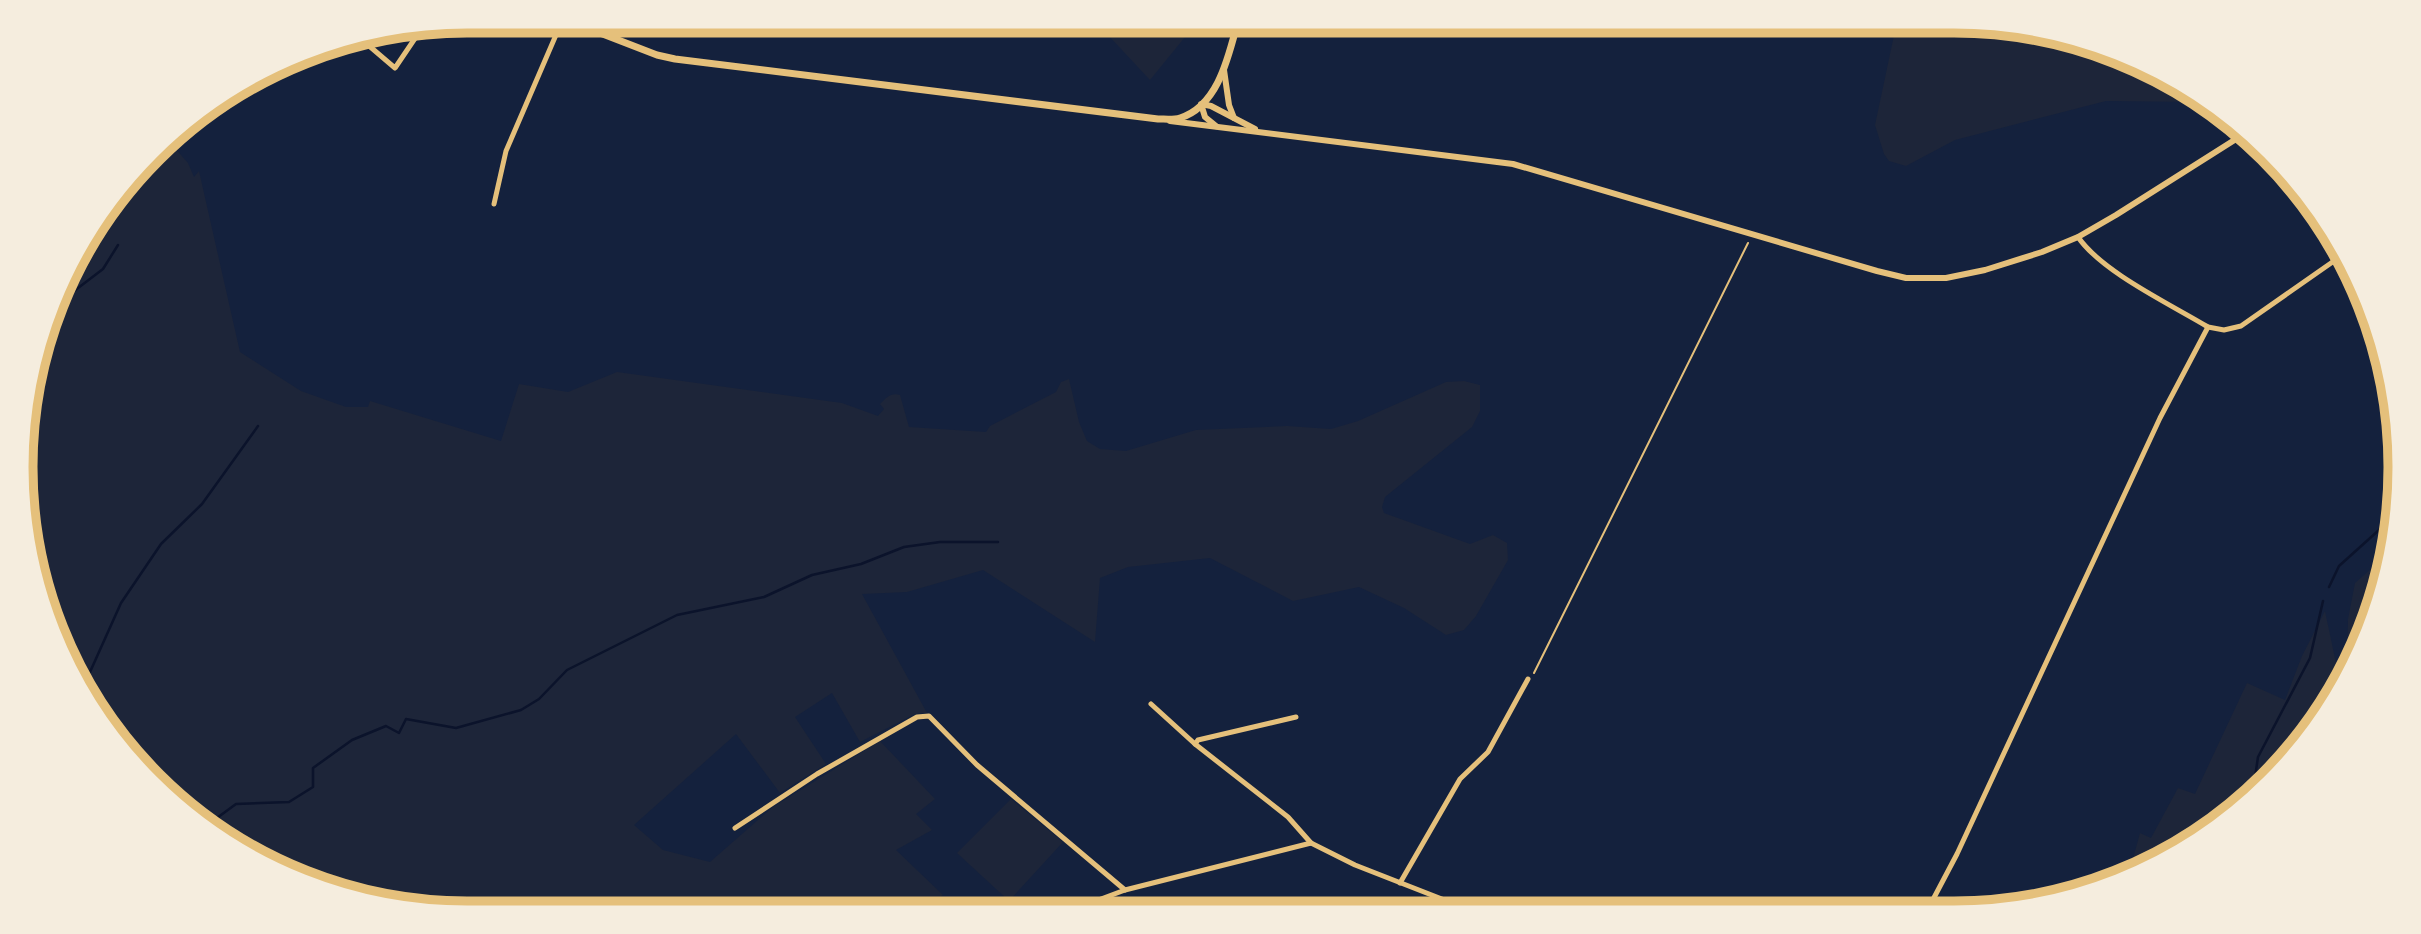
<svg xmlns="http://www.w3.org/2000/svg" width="2421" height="934" font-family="Manrope,sans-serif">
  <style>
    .green { fill: #1d2539 }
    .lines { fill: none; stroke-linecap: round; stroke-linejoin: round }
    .stream { stroke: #0b132b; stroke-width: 2.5 }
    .path { stroke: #e5c07b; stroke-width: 2 }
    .minor { stroke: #e5c07b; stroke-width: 5 }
    .tertiary { stroke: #e5c07b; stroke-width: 6 }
    .secondary { stroke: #e5c07b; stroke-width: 7 }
    .rim { fill: none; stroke: #e5c07b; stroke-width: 9 }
  </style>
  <rect width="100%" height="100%" fill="#14213d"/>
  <!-- green -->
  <g class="green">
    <path d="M 1095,21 L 1198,21 L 1150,80 Z"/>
    <path d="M 1897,21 L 1954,21 L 2070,36 L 2201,102 L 2106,101 L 1955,140 L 1906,166 L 1889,161 L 1884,154 L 1875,125 Z"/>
    <path d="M 167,139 L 188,163 L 194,177 L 199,171 L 240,352 L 301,391 L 346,407 L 368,407 L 370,401 L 501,441 L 519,384 L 568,392 L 617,372 L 842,403 L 878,416 L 884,409 L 880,404 C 886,398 891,392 900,395 L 909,427 L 986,432 L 990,426 L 1056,392 L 1061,382 L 1069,379 L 1079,422 L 1087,441 L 1100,449 L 1126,451 L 1196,430 L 1287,426 L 1331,429 L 1358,421 L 1446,382 L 1464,381 L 1480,385 L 1480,411 L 1472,427 L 1385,497 L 1382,507 L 1384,513 L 1470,544 L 1493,535 L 1507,543 L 1508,560 L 1476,616 L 1464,630 L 1446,635 L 1404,608 L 1359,587 L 1293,601 L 1210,558 L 1128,567 L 1100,578 L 1095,642 L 983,570 L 907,592 L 862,594 L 927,713 L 915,714 L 860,742 L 832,693 L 795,717 L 826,764 L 780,793 L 736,734 L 634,825 L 663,850 L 710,862 L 773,807 L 880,741 L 935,799 L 916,814 L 932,830 L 896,850 L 943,895 L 934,902 L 942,912 L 467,913 L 351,898 L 196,821 L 96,714 L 30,554 L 25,408 L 81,244 Z"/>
    <path d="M 2387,555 L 2385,583 L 2347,666 L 2348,619 L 2355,583 Z"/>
    <path d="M 2325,611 L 2340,682 L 2325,714 L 2248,802 L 2151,867 L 2129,873 L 2140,833 L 2151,838 L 2178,788 L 2195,794 L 2247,683 L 2285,700 L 2302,656 Z"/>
    <path d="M 1011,799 L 1063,842 L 1009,901 L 957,853 Z"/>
  </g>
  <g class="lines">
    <!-- stream -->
    <g class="stream">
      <path d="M 2004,28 L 2012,33"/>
      <path d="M 61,301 L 103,269 L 118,245"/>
      <path d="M 2329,587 L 2339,566 L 2389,521"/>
      <path d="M 83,682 L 90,672 L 121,603 L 161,544 L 202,504 L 258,426"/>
      <path d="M 2252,798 L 2258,757 L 2310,658 L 2323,601"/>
      <path d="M 206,826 L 236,804 L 289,802 L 313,787 L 313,768 L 352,740 L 386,726 L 399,733 L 406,719 L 456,728 L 521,710 L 539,699 L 567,670 L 677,615 L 764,597 L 812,575 L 861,564 L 904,547 L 940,542 L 998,542"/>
    </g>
    <!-- path -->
    <path class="path" d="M 1534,673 L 1748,243"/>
    <!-- minor -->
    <g class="minor">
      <path d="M 361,39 L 395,68 L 422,28"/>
      <path d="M 494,204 L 506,151 L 562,21"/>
      <path d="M 2078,237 C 2102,272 2170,304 2208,327 L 2224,330 L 2241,326 L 2344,254"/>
      <path d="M 1151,704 L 1195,744 L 1288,817 L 1311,843"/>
      <path d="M 1195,744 L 1198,740 L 1296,717"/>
      <path d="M 735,828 L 817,774 L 917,717 L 929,716 L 977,765 L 1125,890"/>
      <path d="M 1400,883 L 1460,779 L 1488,752 L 1528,679"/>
      <path d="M 1928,909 L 1957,854 L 2160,418 L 2208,327"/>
      <path d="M 1069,911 L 1125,890 L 1311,843 L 1355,865 L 1470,910"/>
    </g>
    <!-- tertiary -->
    <g class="tertiary">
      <path d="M 1224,70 L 1229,105 L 1234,118"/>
      <path d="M 1170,121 L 1513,164 L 1877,271 L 1906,278 L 1946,278 L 1985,270 L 2042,252 L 2078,237 L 2116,215 L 2244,134"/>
      <path d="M 1216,126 L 1205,117 L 1201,104 L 1211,106 L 1255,129"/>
    </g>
    <!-- secondary -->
    <path class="secondary" d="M 569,21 L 657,55 L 675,59 L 1158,119 C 1165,119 1174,120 1180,118 C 1219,106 1229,54 1238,21"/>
  </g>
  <!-- crop -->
  <path d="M0 0H2421V934H0ZM467 33H1954A434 434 0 0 1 2388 467V467A434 434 0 0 1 1954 901H467A434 434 0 0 1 33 467V467A434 434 0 0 1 467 33Z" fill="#f5edde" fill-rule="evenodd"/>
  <path class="rim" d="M467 33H1954A434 434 0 0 1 2388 467V467A434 434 0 0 1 1954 901H467A434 434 0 0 1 33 467V467A434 434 0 0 1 467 33Z"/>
</svg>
